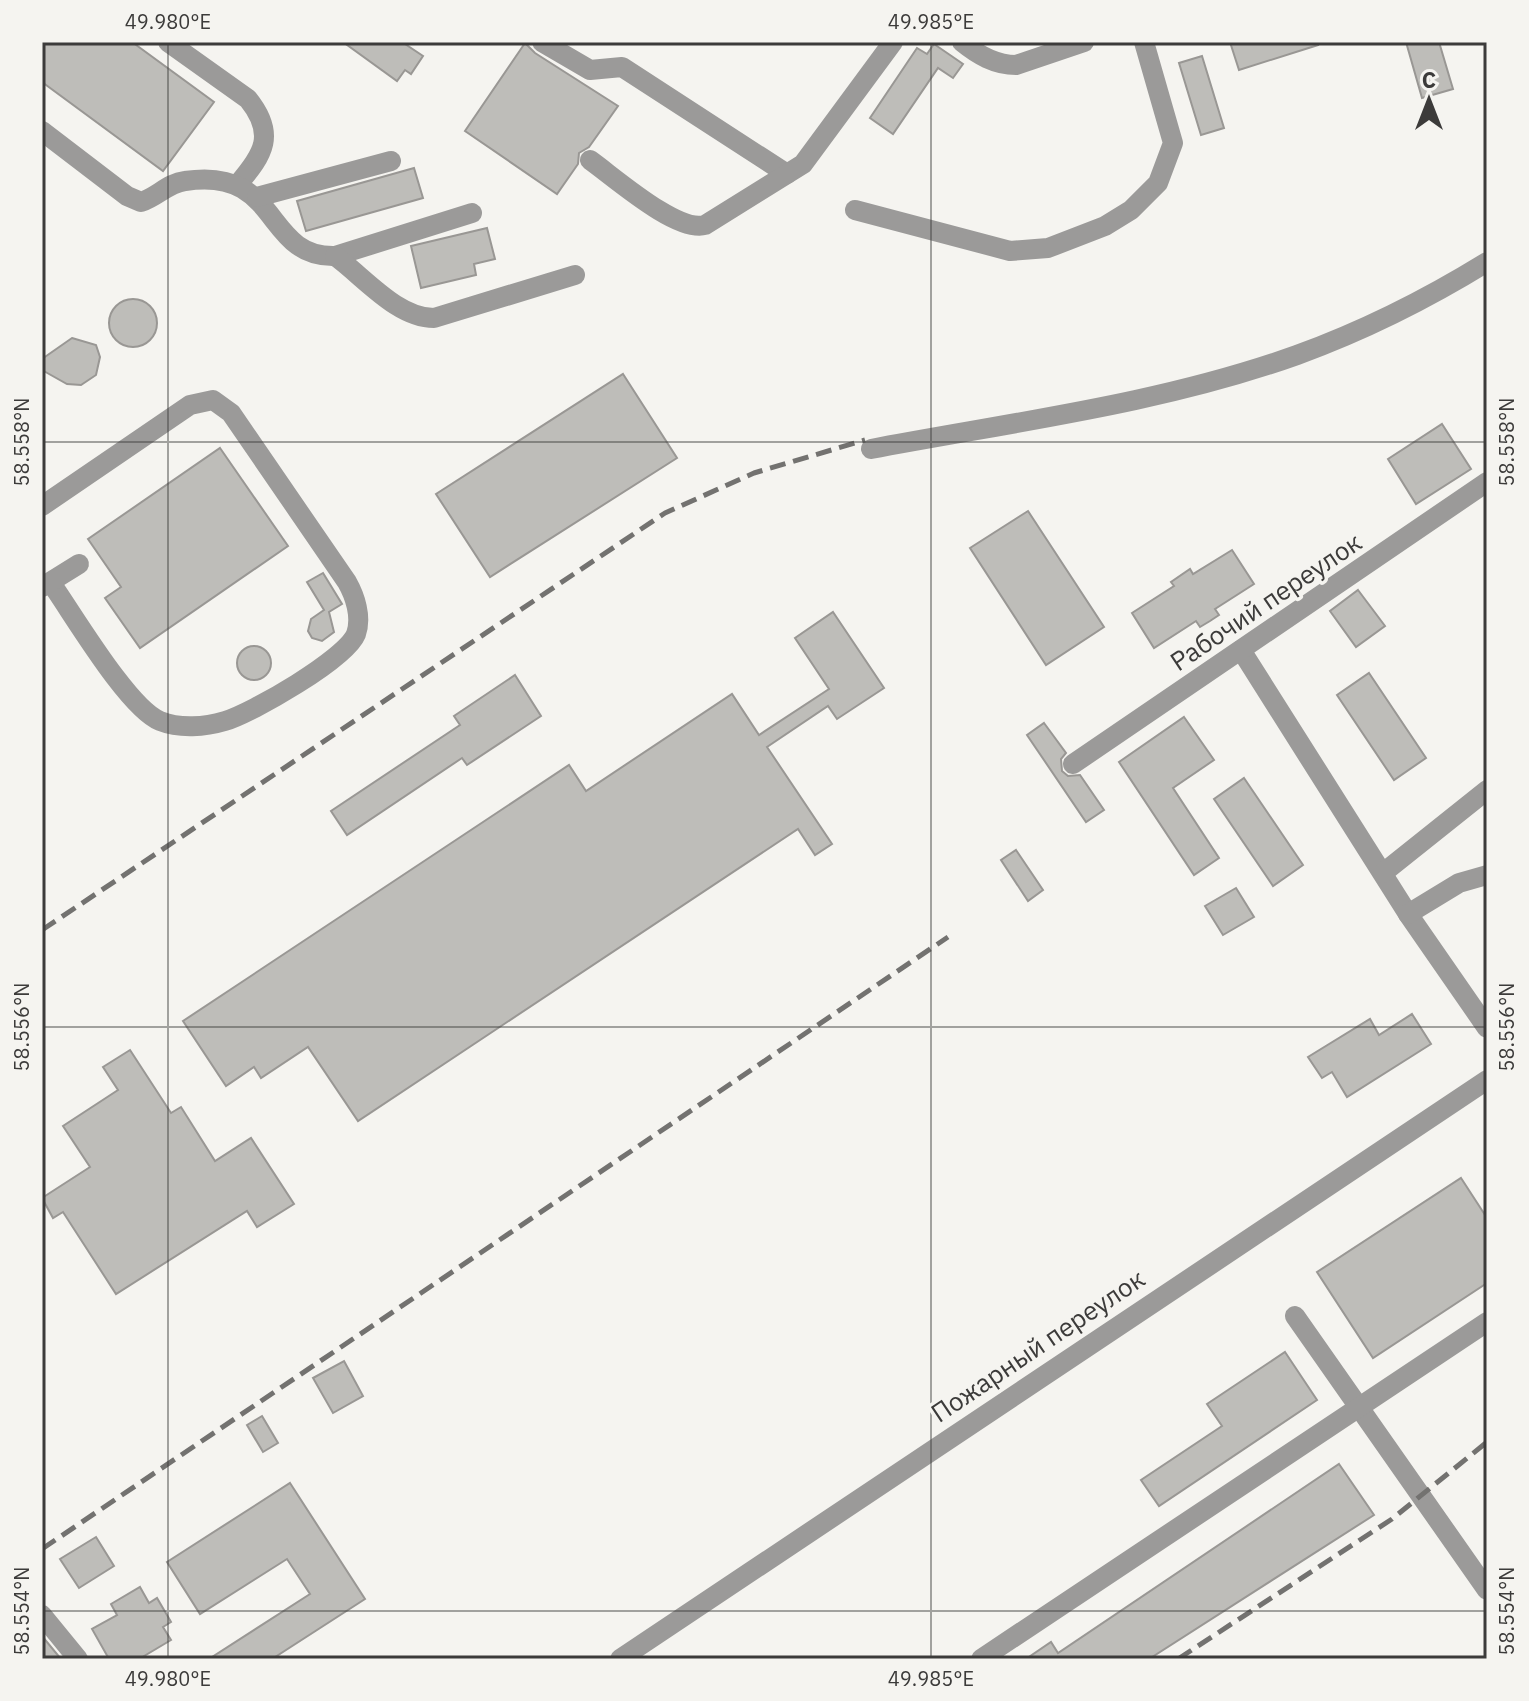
<svg xmlns="http://www.w3.org/2000/svg" width="1529" height="1701" font-family="'IBM Plex Sans',sans-serif">
  <style>
    .building { fill: #bebdb9; stroke: #999794; stroke-width: 2 }
    .lines { fill: none; stroke-linecap: round; stroke-linejoin: round }
    .minor { stroke: #9b9a99; stroke-width: 20 }
    .rail { stroke: #737270; stroke-width: 5; stroke-dasharray: 16 8; stroke-linecap: butt }
    .ticks { fill: none; stroke: #3c3b3a; stroke-width: 2; stroke-opacity: 0.45 }
    .labels { text-anchor: middle; stroke-width: 7; stroke-linejoin: round; paint-order: stroke }
    .street-label { font-size: 26px; fill: #3c3b3a; stroke: #f5f4f0 }
    .neatline { fill: none; stroke: #3c3b3a; stroke-width: 3 }
    .ticks-label { font-size: 20px; text-anchor: middle; fill: #3c3b3a }
  </style>
  <rect width="100%" height="100%" fill="#f5f4f0"/>
  <!-- building -->
  <g class="building">
    <path d="M 42,42 L 132,42 L 214,102 L 163,171 L 42,82 Z"/>
    <path d="M 343,42 L 402,42 L 423,56 L 411,74 L 405,70 L 397,81 Z"/>
    <path d="M 1230,42 L 1317,42 L 1318,45 L 1239,70 Z"/>
    <path d="M 1406,42 L 1439,42 L 1453,89 L 1422,98 Z"/>
    <path d="M 525,43 L 535,53 L 618,106 L 589,147 L 579,153 L 578,164 L 557,194 L 465,131 Z"/>
    <path d="M 934,44 L 963,64 L 953,78 L 938,68 L 893,134 L 870,118 L 917,48 L 927,54 Z"/>
    <path d="M 1202,56 L 1224,128 L 1201,135 L 1179,63 Z"/>
    <path d="M 414,168 L 423,198 L 306,231 L 297,201 Z"/>
    <path d="M 487,228 L 495,259 L 474,264 L 476,275 L 421,288 L 411,246 Z"/>
    <circle cx="133" cy="323" r="24"/>
    <path d="M 72,338 L 96,345 L 100,357 L 96,375 L 81,385 L 67,384 L 42,370 L 42,359 Z"/>
    <path d="M 623,374 L 677,458 L 490,577 L 436,494 Z"/>
    <path d="M 1442,424 L 1471,469 L 1416,504 L 1388,459 Z"/>
    <path d="M 220,448 L 288,546 L 140,648 L 105,598 L 121,587 L 88,539 Z"/>
    <path d="M 1028,511 L 1104,627 L 1046,665 L 970,548 Z"/>
    <path d="M 1232,550 L 1254,584 L 1215,609 L 1219,615 L 1210,621 L 1200,627 L 1196,621 L 1154,648 L 1132,613 L 1174,586 L 1171,582 L 1190,569 L 1193,574 Z"/>
    <path d="M 323,573 L 342,604 L 329,612 L 334,632 L 322,641 L 312,638 L 308,631 L 311,619 L 324,610 L 307,582 Z"/>
    <path d="M 1358,590 L 1385,626 L 1356,647 L 1330,611 Z"/>
    <path d="M 833,612 L 884,688 L 837,719 L 828,706 L 767,747 L 832,844 L 815,855 L 798,829 L 358,1121 L 308,1047 L 261,1078 L 254,1067 L 226,1086 L 183,1021 L 569,765 L 586,791 L 732,694 L 759,735 L 829,689 L 795,638 Z"/>
    <circle cx="254" cy="663" r="17"/>
    <path d="M 1369,673 L 1426,758 L 1394,780 L 1337,695 Z"/>
    <path d="M 515,675 L 541,716 L 467,765 L 462,758 L 347,835 L 331,811 L 460,725 L 454,716 Z"/>
    <path d="M 1184,717 L 1214,760 L 1173,788 L 1219,858 L 1194,875 L 1119,762 Z"/>
    <path d="M 1044,723 L 1066,753 L 1061,759 L 1062,771 L 1068,776 L 1080,775 L 1104,810 L 1086,822 L 1027,735 Z"/>
    <path d="M 1244,778 L 1303,865 L 1273,886 L 1214,799 Z"/>
    <path d="M 1016,850 L 1043,890 L 1028,901 L 1001,860 Z"/>
    <path d="M 1236,888 L 1254,917 L 1223,935 L 1205,906 Z"/>
    <path d="M 1412,1014 L 1431,1044 L 1347,1097 L 1332,1072 L 1322,1078 L 1308,1057 L 1370,1019 L 1379,1035 Z"/>
    <path d="M 130,1050 L 171,1113 L 181,1107 L 215,1161 L 251,1138 L 294,1204 L 257,1227 L 247,1211 L 116,1294 L 63,1212 L 53,1218 L 42,1198 L 90,1167 L 63,1126 L 118,1090 L 103,1067 Z"/>
    <path d="M 1461,1178 L 1487,1218 L 1487,1283 L 1373,1358 L 1317,1272 Z"/>
    <path d="M 1285,1352 L 1317,1400 L 1159,1506 L 1141,1480 L 1222,1426 L 1207,1404 Z"/>
    <path d="M 344,1361 L 363,1396 L 333,1413 L 313,1378 Z"/>
    <path d="M 262,1416 L 278,1443 L 263,1452 L 247,1425 Z"/>
    <path d="M 1339,1464 L 1374,1515 L 1149,1659 L 1026,1659 L 1051,1642 L 1058,1653 Z"/>
    <path d="M 290,1483 L 365,1599 L 272,1659 L 209,1659 L 310,1594 L 287,1559 L 200,1614 L 167,1562 Z"/>
    <path d="M 96,1537 L 114,1566 L 79,1588 L 60,1559 Z"/>
    <path d="M 140,1587 L 149,1603 L 157,1598 L 171,1622 L 163,1627 L 171,1640 L 139,1659 L 109,1659 L 92,1629 L 117,1615 L 111,1604 Z"/>
    <path d="M 42,1636 L 61,1659 L 42,1659 Z"/>
  </g>
  <g class="lines">
    <!-- minor -->
    <g class="minor">
      <path d="M 168,42 L 248,99 C 276,134 264,154 238,184"/>
      <path d="M 542,42 L 590,70 L 622,67 L 787,174"/>
      <path d="M 962,42 C 978,55 995,65 1016,65 L 1084,42"/>
      <path d="M 42,131 L 127,196 L 141,202 C 157,197 168,183 185,181 C 281,166 263,258 335,256 L 472,213"/>
      <path d="M 590,160 C 614,177 677,233 705,225 L 803,164 L 893,42"/>
      <path d="M 257,197 L 391,161"/>
      <path d="M 855,210 L 1010,251 L 1048,248 L 1105,226 L 1131,210 L 1158,183 L 1173,143 L 1144,42"/>
      <path d="M 335,256 C 364,277 397,318 434,318 L 575,275"/>
      <path d="M 871,449 C 1013,422 1160,404 1297,355 C 1363,331 1427,299 1487,262"/>
      <path d="M 42,506 L 190,405 L 213,400 L 231,413 L 347,582 C 355,596 362,617 356,634 C 346,659 252,713 225,721 C 205,727 180,729 160,721 C 128,708 73,614 51,583"/>
      <path d="M 42,587 L 79,564"/>
      <path d="M 1241,650 L 1408,914 L 1487,1028"/>
      <path d="M 1073,764 L 1487,482"/>
      <path d="M 1383,873 L 1487,790"/>
      <path d="M 1408,914 L 1459,883 L 1487,875"/>
      <path d="M 1295,1316 L 1487,1590"/>
      <path d="M 42,1615 L 78,1659"/>
      <path d="M 620,1659 L 1487,1080"/>
      <path d="M 981,1659 L 1487,1322"/>
    </g>
    <!-- rail -->
    <g class="rail">
      <path d="M 42,930 L 665,513 L 754,473 L 865,440"/>
      <path d="M 42,1549 L 948,937"/>
      <path d="M 1178,1659 L 1392,1519 L 1487,1442"/>
      <path d="M 1486,1659 L 1487,1658"/>
    </g>
  </g>
  <!-- ticks -->
  <path class="ticks" d="M 168,42 L 168,1659M 931,42 L 931,1659M 42,442 L 1487,442M 42,1027 L 1487,1027M 42,1611 L 1487,1611"/>
  <g class="labels">
    <!-- street labels -->
    <g class="street-label">
      <text transform="translate(1266 602) rotate(-34)" y="9">Рабочий переулок</text>
      <text transform="translate(1038 1346) rotate(-34)" y="9">Пожарный переулок</text>
    </g>
  </g>
  <!-- border -->
  <rect width="1529" height="1701" fill="none" stroke="#f5f4f0" stroke-width="88"/>
  <!-- north arrow -->
  <g transform="translate(1429 100)" stroke="#f5f4f0" stroke-width="6" paint-order="stroke">
  <path d="M0-6L14 30L0 20L-14 30Z" fill="#3c3b3a"/>
  <text y="-12" font-size="22" font-weight="bold" text-anchor="middle" fill="#3c3b3a">С</text>
  </g>
  <rect x="44" y="44" width="1441" height="1613" class="neatline"/>
  <g class="ticks-label">
    <text x="168" y="29">49.980°E</text>
    <text x="931" y="29">49.985°E</text>
    <text transform="translate(22 442) rotate(-90)" y="7">58.558°N</text>
    <text transform="translate(1507 442) rotate(-90)" y="7">58.558°N</text>
    <text transform="translate(22 1027) rotate(-90)" y="7">58.556°N</text>
    <text transform="translate(1507 1027) rotate(-90)" y="7">58.556°N</text>
    <text transform="translate(22 1611) rotate(-90)" y="7">58.554°N</text>
    <text transform="translate(1507 1611) rotate(-90)" y="7">58.554°N</text>
    <text x="168" y="1686">49.980°E</text>
    <text x="931" y="1686">49.985°E</text>
  </g>
</svg>
